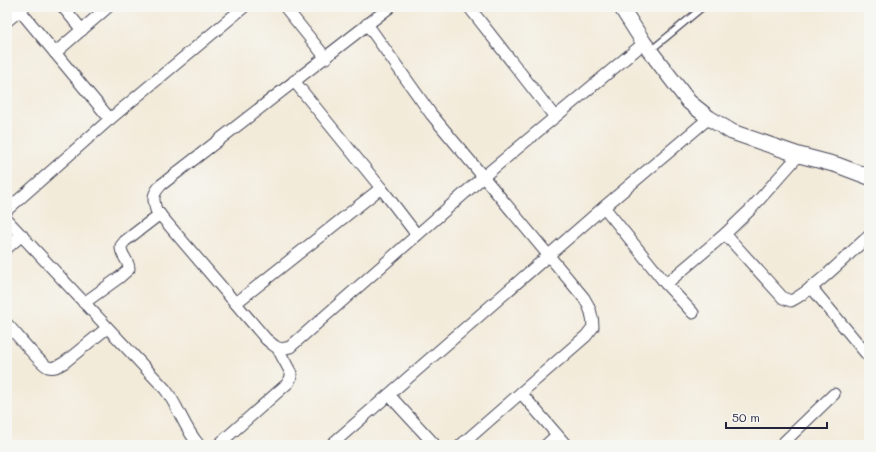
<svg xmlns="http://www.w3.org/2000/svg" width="876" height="452" font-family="Mali,sans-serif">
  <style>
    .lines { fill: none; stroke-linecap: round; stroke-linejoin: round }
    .lane-casing { stroke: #414053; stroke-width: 8 }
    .street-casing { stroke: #414053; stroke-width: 13 }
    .secondary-casing { stroke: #414053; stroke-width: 17 }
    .lane { stroke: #fff; stroke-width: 5.5 }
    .street { stroke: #fff; stroke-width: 11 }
    .secondary { stroke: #fff; stroke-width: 15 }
  </style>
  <rect width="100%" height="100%" fill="#f6f6f2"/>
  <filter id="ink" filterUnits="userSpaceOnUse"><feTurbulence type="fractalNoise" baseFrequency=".025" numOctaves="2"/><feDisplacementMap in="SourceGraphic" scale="8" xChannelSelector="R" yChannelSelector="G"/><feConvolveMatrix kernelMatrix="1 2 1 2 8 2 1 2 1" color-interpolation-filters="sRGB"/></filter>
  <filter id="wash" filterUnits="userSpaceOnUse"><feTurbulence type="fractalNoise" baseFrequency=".012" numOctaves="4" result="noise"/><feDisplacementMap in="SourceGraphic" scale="16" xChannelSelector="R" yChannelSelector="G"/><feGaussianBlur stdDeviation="0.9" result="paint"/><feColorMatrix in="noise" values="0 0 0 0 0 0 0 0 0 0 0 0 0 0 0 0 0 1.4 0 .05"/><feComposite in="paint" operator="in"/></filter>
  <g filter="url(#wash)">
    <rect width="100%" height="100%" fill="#f3ebda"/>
  </g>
  <g filter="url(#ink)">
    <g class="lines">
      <!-- lane casing -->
      <g class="lane-casing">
        <g id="lane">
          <path d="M 730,7 L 740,7"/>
          <path d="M 651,50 L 703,7"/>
        </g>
      </g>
      <!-- street casing -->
      <g class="street-casing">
        <g id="street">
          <path d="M 17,7 L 110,119"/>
          <path d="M 63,7 L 82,30"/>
          <path d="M 285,7 L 326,58"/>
          <path d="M 390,7 L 161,185 C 152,195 153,198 156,210 L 266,339 C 275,346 277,351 290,347 L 483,177 L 644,43"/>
          <path d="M 469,7 L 555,117"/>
          <path d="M 7,21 L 24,7"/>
          <path d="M 367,24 L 431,114 L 584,298 C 590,307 593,316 593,327 L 586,336 L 461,445"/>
          <path d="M 55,53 L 108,7"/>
          <path d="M 294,81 L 381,188 L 417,235"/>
          <path d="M 604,207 L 666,284 L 693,313"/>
          <path d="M 7,210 L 110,119 L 244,7"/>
          <path d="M 7,220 L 165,389 C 179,407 184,428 199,445"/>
          <path d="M 725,234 L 783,298 L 791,301 C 817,287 846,256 869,236"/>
          <path d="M 7,248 L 22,235"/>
          <path d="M 666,284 L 725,234 L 750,210 L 799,155"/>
          <path d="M 811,287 L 869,357"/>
          <path d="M 84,303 L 120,277 L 129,269 C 129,260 120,255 121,246 L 125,241 L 160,214"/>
          <path d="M 236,303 L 381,188"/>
          <path d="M 7,324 C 16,333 38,362 48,367 C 55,369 60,365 65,362 L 107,328"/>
          <path d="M 521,393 L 566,445"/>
          <path d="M 389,395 L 435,445"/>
          <path d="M 782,444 L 834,394"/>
          <path d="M 218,445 L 288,383 L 291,377 L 291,373 L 278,349"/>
          <path d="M 331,445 L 604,207 L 709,118"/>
          <path d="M 546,445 L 557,435"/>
        </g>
      </g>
      <!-- secondary casing -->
      <g class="secondary-casing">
        <path id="secondary" d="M 621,7 L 644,43 L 689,102 L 709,118 L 732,132 L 799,155 L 837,165 L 869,177"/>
      </g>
      <!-- lane -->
      <use href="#lane" class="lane"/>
      <!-- street -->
      <use href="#street" class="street"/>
      <!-- secondary -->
      <use href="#secondary" class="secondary"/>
    </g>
  </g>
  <!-- margin -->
  <rect width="876" height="452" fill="none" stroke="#f6f6f2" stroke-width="24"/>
  <!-- scale -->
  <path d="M726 422v6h101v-6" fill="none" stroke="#22223b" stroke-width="2"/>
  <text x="732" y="422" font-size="12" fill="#22223b" stroke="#f6f6f2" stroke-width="3" paint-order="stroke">50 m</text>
</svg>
